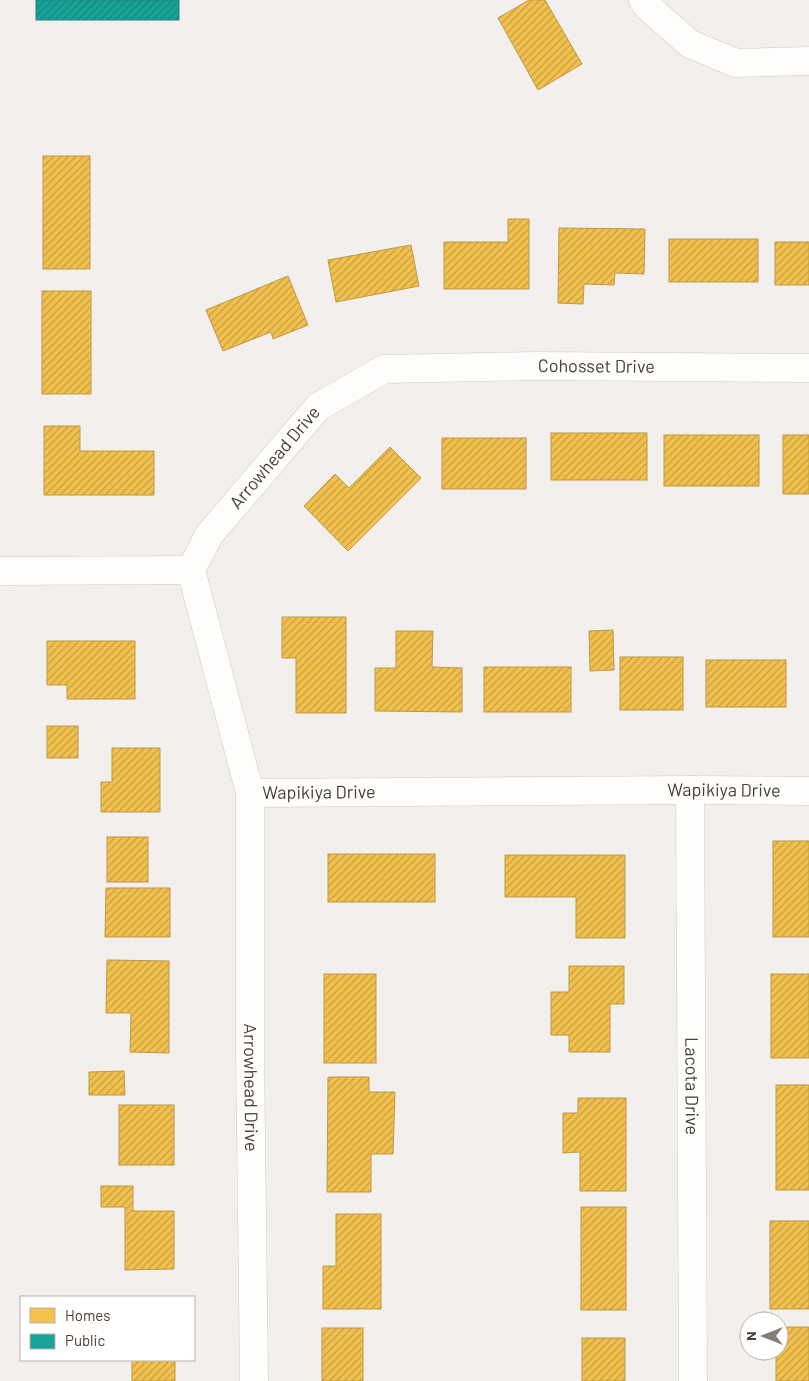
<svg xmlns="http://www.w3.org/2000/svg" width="809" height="1381" font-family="Barlow,sans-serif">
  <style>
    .homes { fill: url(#homes-hatch); stroke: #bf9a47 }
    .public { fill: url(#public-hatch); stroke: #26857b }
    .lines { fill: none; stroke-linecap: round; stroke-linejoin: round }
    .minor-casing { stroke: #cfccc8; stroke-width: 29 }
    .minor { stroke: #fdfdfc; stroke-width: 28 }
    .labels { text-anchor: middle; stroke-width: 5; stroke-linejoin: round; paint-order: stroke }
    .street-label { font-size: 18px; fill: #494037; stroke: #fff }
  </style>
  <defs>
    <pattern id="homes-hatch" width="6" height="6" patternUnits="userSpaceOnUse" patternTransform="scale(1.25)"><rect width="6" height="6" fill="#f2c14e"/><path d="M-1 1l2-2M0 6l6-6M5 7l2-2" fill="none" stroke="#c69e42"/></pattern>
    <pattern id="public-hatch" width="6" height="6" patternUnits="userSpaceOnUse" patternTransform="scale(1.25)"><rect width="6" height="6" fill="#17a398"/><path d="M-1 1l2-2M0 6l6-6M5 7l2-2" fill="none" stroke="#17867d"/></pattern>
  </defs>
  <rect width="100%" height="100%" fill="#f2efec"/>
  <!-- homes -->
  <g class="homes">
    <path d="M 529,0 L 545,0 L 582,64 L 538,90 L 498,18 Z"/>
    <rect x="43" y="156" width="47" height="113"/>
    <path d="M 508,219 L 529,219 L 529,289 L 444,289 L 444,242 L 508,242 Z"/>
    <path d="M 559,228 L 645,229 L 644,274 L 615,273 L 614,285 L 584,284 L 583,304 L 558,303 Z"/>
    <rect x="669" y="239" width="89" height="43"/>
    <rect x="775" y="242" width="34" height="43"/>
    <path d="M 411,245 L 419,286 L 336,302 L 328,260 Z"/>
    <path d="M 288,276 L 308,325 L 273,339 L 271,332 L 223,351 L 206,310 Z"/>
    <rect x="42" y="291" width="49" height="103"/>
    <path d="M 44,426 L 80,426 L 80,451 L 154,451 L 154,495 L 44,495 Z"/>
    <rect x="551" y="433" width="96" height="47"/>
    <rect x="664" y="435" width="95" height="51"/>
    <rect x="783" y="435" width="26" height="59"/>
    <rect x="442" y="438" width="84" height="51"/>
    <path d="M 390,447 L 421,478 L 348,551 L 304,506 L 335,474 L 349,488 Z"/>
    <path d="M 282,617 L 346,617 L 346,713 L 296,713 L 296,658 L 282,658 Z"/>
    <path d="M 613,630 L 614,670 L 590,671 L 589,631 Z"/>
    <path d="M 396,631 L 433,631 L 432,667 L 462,668 L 462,712 L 375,711 L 375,668 L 396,668 Z"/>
    <path d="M 47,641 L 135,641 L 135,699 L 67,699 L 67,685 L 47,685 Z"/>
    <rect x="620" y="657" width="63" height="53"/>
    <rect x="706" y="660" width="80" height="47"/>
    <rect x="484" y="667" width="87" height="45"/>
    <rect x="47" y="726" width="31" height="32"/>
    <path d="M 112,748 L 160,748 L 160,812 L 101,812 L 101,782 L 112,782 Z"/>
    <rect x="107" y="837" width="41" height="45"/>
    <rect x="773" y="841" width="36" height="96"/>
    <rect x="328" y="854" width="107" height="48"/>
    <path d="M 505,855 L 625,855 L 625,938 L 576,938 L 576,897 L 505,897 Z"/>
    <path d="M 106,888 L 170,888 L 170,937 L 105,937 Z"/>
    <path d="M 107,960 L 169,961 L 169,1053 L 130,1052 L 131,1013 L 106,1013 Z"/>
    <path d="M 569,966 L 624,966 L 624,1004 L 610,1004 L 610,1052 L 569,1052 L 569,1035 L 551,1035 L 551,992 L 569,992 Z"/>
    <rect x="324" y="974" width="52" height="89"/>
    <rect x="771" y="974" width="38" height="84"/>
    <path d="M 124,1071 L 125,1095 L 89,1095 L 89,1072 Z"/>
    <path d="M 328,1077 L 369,1077 L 369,1092 L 395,1092 L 393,1154 L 371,1154 L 371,1192 L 327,1192 Z"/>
    <rect x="776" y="1085" width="33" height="105"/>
    <path d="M 578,1098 L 626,1098 L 626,1191 L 580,1191 L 580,1152 L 563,1153 L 563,1113 L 578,1113 Z"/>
    <rect x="119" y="1105" width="55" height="60"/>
    <path d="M 101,1186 L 133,1186 L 133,1211 L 174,1211 L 174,1269 L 125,1270 L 125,1207 L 101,1207 Z"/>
    <rect x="581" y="1207" width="45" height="103"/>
    <path d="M 336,1214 L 381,1214 L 381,1309 L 323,1309 L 323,1266 L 336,1266 Z"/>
    <rect x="770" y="1221" width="39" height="88"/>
    <path d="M 779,1327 L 809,1327 L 809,1381 L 776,1381 L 776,1351 L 779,1351 Z"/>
    <rect x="322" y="1328" width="41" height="53"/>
    <rect x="582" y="1338" width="43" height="43"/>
    <rect x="132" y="1360" width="43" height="21"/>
  </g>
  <!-- public -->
  <rect class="public" x="36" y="0" width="143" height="20"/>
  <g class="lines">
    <!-- minor casing -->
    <g class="minor-casing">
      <g id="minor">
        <path d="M 643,0 L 648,7 L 690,44 L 736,63 L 809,61"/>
        <path id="s1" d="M 191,570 L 250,793 L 250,1051 L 254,1381"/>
        <path id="s2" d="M 191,570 L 209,535 L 318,407 L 384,369 L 539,366 L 809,368"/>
        <path d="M 0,571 L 191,570"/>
        <path id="s3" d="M 690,790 L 693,1381"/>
        <path id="s4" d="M 250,793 L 690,790 L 809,791"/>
      </g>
    </g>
    <!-- minor -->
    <use href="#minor" class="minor"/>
  </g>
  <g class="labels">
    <!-- street labels -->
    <g class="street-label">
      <text dy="6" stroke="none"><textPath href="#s2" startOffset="496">Cohosset Drive</textPath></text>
      <text dy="6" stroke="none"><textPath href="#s2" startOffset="141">Arrowhead Drive</textPath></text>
      <text dy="6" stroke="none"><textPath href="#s4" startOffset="474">Wapikiya Drive</textPath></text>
      <text dy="6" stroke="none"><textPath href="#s4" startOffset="69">Wapikiya Drive</textPath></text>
      <text dy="6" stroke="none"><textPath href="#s3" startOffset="296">Lacota Drive</textPath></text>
      <text dy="6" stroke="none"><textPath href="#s1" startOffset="525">Arrowhead Drive</textPath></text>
    </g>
  </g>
  <!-- legend -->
  <rect x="20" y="1296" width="175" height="65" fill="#ffffff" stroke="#b6b3af"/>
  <rect x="30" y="1308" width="25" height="15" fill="#f2c14e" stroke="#b6b3af"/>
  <text x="65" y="1321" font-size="15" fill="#494037">Homes</text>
  <rect x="30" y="1334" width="25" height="15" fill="#17a398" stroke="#b6b3af"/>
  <text x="65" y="1346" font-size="15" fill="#494037">Public</text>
  <!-- north arrow -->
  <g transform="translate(764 1336) rotate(270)"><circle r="24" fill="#ffffff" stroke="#b6b3af"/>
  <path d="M0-4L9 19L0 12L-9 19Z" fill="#847d76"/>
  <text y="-8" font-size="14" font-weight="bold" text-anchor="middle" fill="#494037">N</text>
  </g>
</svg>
